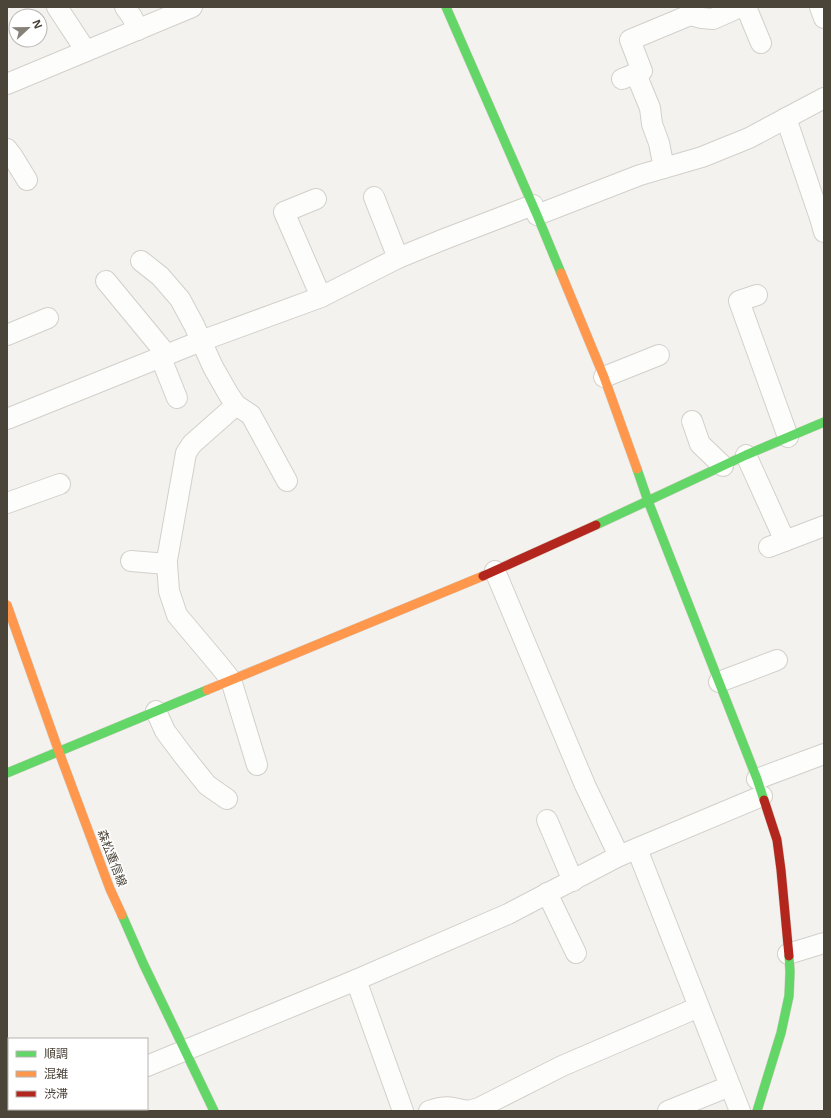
<svg xmlns="http://www.w3.org/2000/svg" width="831" height="1118" font-family="'Noto Sans','Noto Sans JP',sans-serif">
  <style>
    .lines { fill: none; stroke-linecap: round; stroke-linejoin: round }
    .street-casing { stroke: #d2d0cb; stroke-width: 22 }
    .fast-casing { stroke: #d3cfc5; stroke-width: 10 }
    .slow-casing { stroke: #d3cfc5; stroke-width: 10 }
    .jam-casing { stroke: #d3cfc5; stroke-width: 10 }
    .street { stroke: #fdfdfc; stroke-width: 20 }
    .fast { stroke: #63d668; stroke-width: 9 }
    .slow { stroke: #ff974d; stroke-width: 9 }
    .jam { stroke: #b3261e; stroke-width: 9 }
    .labels { text-anchor: middle; stroke-width: 3; stroke-linejoin: round; paint-order: stroke }
    .street-label { font-size: 12px; fill: #4b4439; stroke: #fff }
  </style>
  <rect width="100%" height="100%" fill="#f4f2ee"/>
  <g class="lines">
    <!-- street casing -->
    <g class="street-casing">
      <g id="street">
        <path d="M 57,7 L 86,51"/>
        <path d="M 125,7 L 132,17 L 138,30"/>
        <path d="M 746,7 L 761,43"/>
        <path d="M 820,7 L 824,18"/>
        <path d="M 636,74 L 650,108 L 652,124 L 659,143 L 664,168"/>
        <path d="M 622,79 L 642,71 L 630,40 L 690,15 L 702,18 L 713,19 L 740,7"/>
        <path d="M 7,84 L 192,7"/>
        <path d="M 786,118 L 821,221 L 824,232"/>
        <path d="M 7,149 L 13,157 L 27,180"/>
        <path d="M 374,197 L 398,258"/>
        <path d="M 316,199 L 284,212 L 321,297"/>
        <path d="M 537,215 L 640,175 L 702,157 L 749,138 L 824,98"/>
        <path d="M 141,261 L 160,276 L 180,299 L 194,325 L 213,367 L 229,395 L 236,405 L 251,415 L 287,481"/>
        <path d="M 106,281 L 167,355"/>
        <path d="M 757,295 L 739,301 L 788,437"/>
        <path d="M 7,335 L 48,318"/>
        <path d="M 161,358 L 177,398"/>
        <path d="M 604,377 L 659,355"/>
        <path d="M 236,405 L 192,444 L 186,453 L 167,560 L 167,564 L 169,591 L 177,615 L 219,665 L 231,680 L 257,765"/>
        <path d="M 7,419 L 201,341 L 321,297 L 398,258 L 442,240 L 533,205"/>
        <path d="M 692,421 L 700,444 L 723,466"/>
        <path d="M 746,455 L 785,541"/>
        <path d="M 7,503 L 60,484"/>
        <path d="M 769,547 L 824,526"/>
        <path d="M 131,561 L 167,564"/>
        <path d="M 495,571 L 585,785 L 619,856"/>
        <path d="M 719,682 L 777,660"/>
        <path d="M 156,711 L 165,731 L 183,755 L 207,785 L 227,799"/>
        <path d="M 757,779 L 824,754"/>
        <path d="M 547,820 L 573,881"/>
        <path d="M 637,849 L 740,1111"/>
        <path d="M 547,893 L 576,953"/>
        <path d="M 788,954 L 824,943"/>
        <path d="M 356,980 L 403,1111"/>
        <path d="M 147,1066 L 356,980 L 508,914 L 619,856 L 762,796"/>
        <path d="M 57,1111 L 61,1109"/>
        <path d="M 429,1111 C 446,1105 451,1107 467,1111"/>
        <path d="M 468,1111 L 479,1108 L 562,1066 L 699,1007"/>
        <path d="M 668,1111 L 730,1086"/>
      </g>
    </g>
    <!-- fast casing -->
    <g class="fast-casing">
      <g id="fast">
        <path d="M 446,7 L 537,215 L 561,273"/>
        <path d="M 637,469 L 648,501 L 757,779 L 764,800"/>
        <path d="M 596,525 L 746,455 L 824,422"/>
        <path d="M 7,773 L 207,690"/>
        <path d="M 122,915 L 143,963 L 214,1111"/>
        <path d="M 757,1111 L 781,1033 L 789,996 L 790,972 L 789,956"/>
      </g>
    </g>
    <!-- slow casing -->
    <g class="slow-casing">
      <g id="slow">
        <path d="M 561,273 L 604,377 L 637,469"/>
        <path d="M 7,605 L 59,752 L 110,889 L 122,915"/>
        <path d="M 207,690 L 483,576"/>
      </g>
    </g>
    <!-- jam casing -->
    <g class="jam-casing">
      <g id="jam">
        <path d="M 483,576 L 596,525"/>
        <path d="M 764,800 L 777,840 L 781,870 L 789,956"/>
      </g>
    </g>
    <!-- street -->
    <use href="#street" class="street"/>
    <!-- fast -->
    <use href="#fast" class="fast"/>
    <!-- slow -->
    <use href="#slow" class="slow"/>
    <!-- jam -->
    <use href="#jam" class="jam"/>
  </g>
  <g class="labels">
    <!-- street labels -->
    <g class="street-label">
      <text transform="translate(112 858) rotate(69)" y="4">森松重信線</text>
    </g>
  </g>
  <!-- border -->
  <rect width="831" height="1118" fill="none" stroke="#4b4439" stroke-width="16"/>
  <!-- legend -->
  <rect x="8" y="1038" width="140" height="72" fill="#ffffff" stroke="#b7b4b0"/>
  <rect x="16" y="1051" width="20" height="6" fill="#63d668" stroke="#b7b4b0"/>
  <text x="44" y="1058" font-size="12" fill="#4b4439">順調</text>
  <rect x="16" y="1071" width="20" height="6" fill="#ff974d" stroke="#b7b4b0"/>
  <text x="44" y="1078" font-size="12" fill="#4b4439">混雑</text>
  <rect x="16" y="1091" width="20" height="6" fill="#b3261e" stroke="#b7b4b0"/>
  <text x="44" y="1098" font-size="12" fill="#4b4439">渋滞</text>
  <!-- north arrow -->
  <g transform="translate(28 28) rotate(68)"><circle r="19" fill="#ffffff" stroke="#b7b4b0"/>
  <path d="M0-3L7 15L0 10L-7 15Z" fill="#868178"/>
  <text y="-6" font-size="11" font-weight="bold" text-anchor="middle" fill="#4b4439">N</text>
  </g>
</svg>
